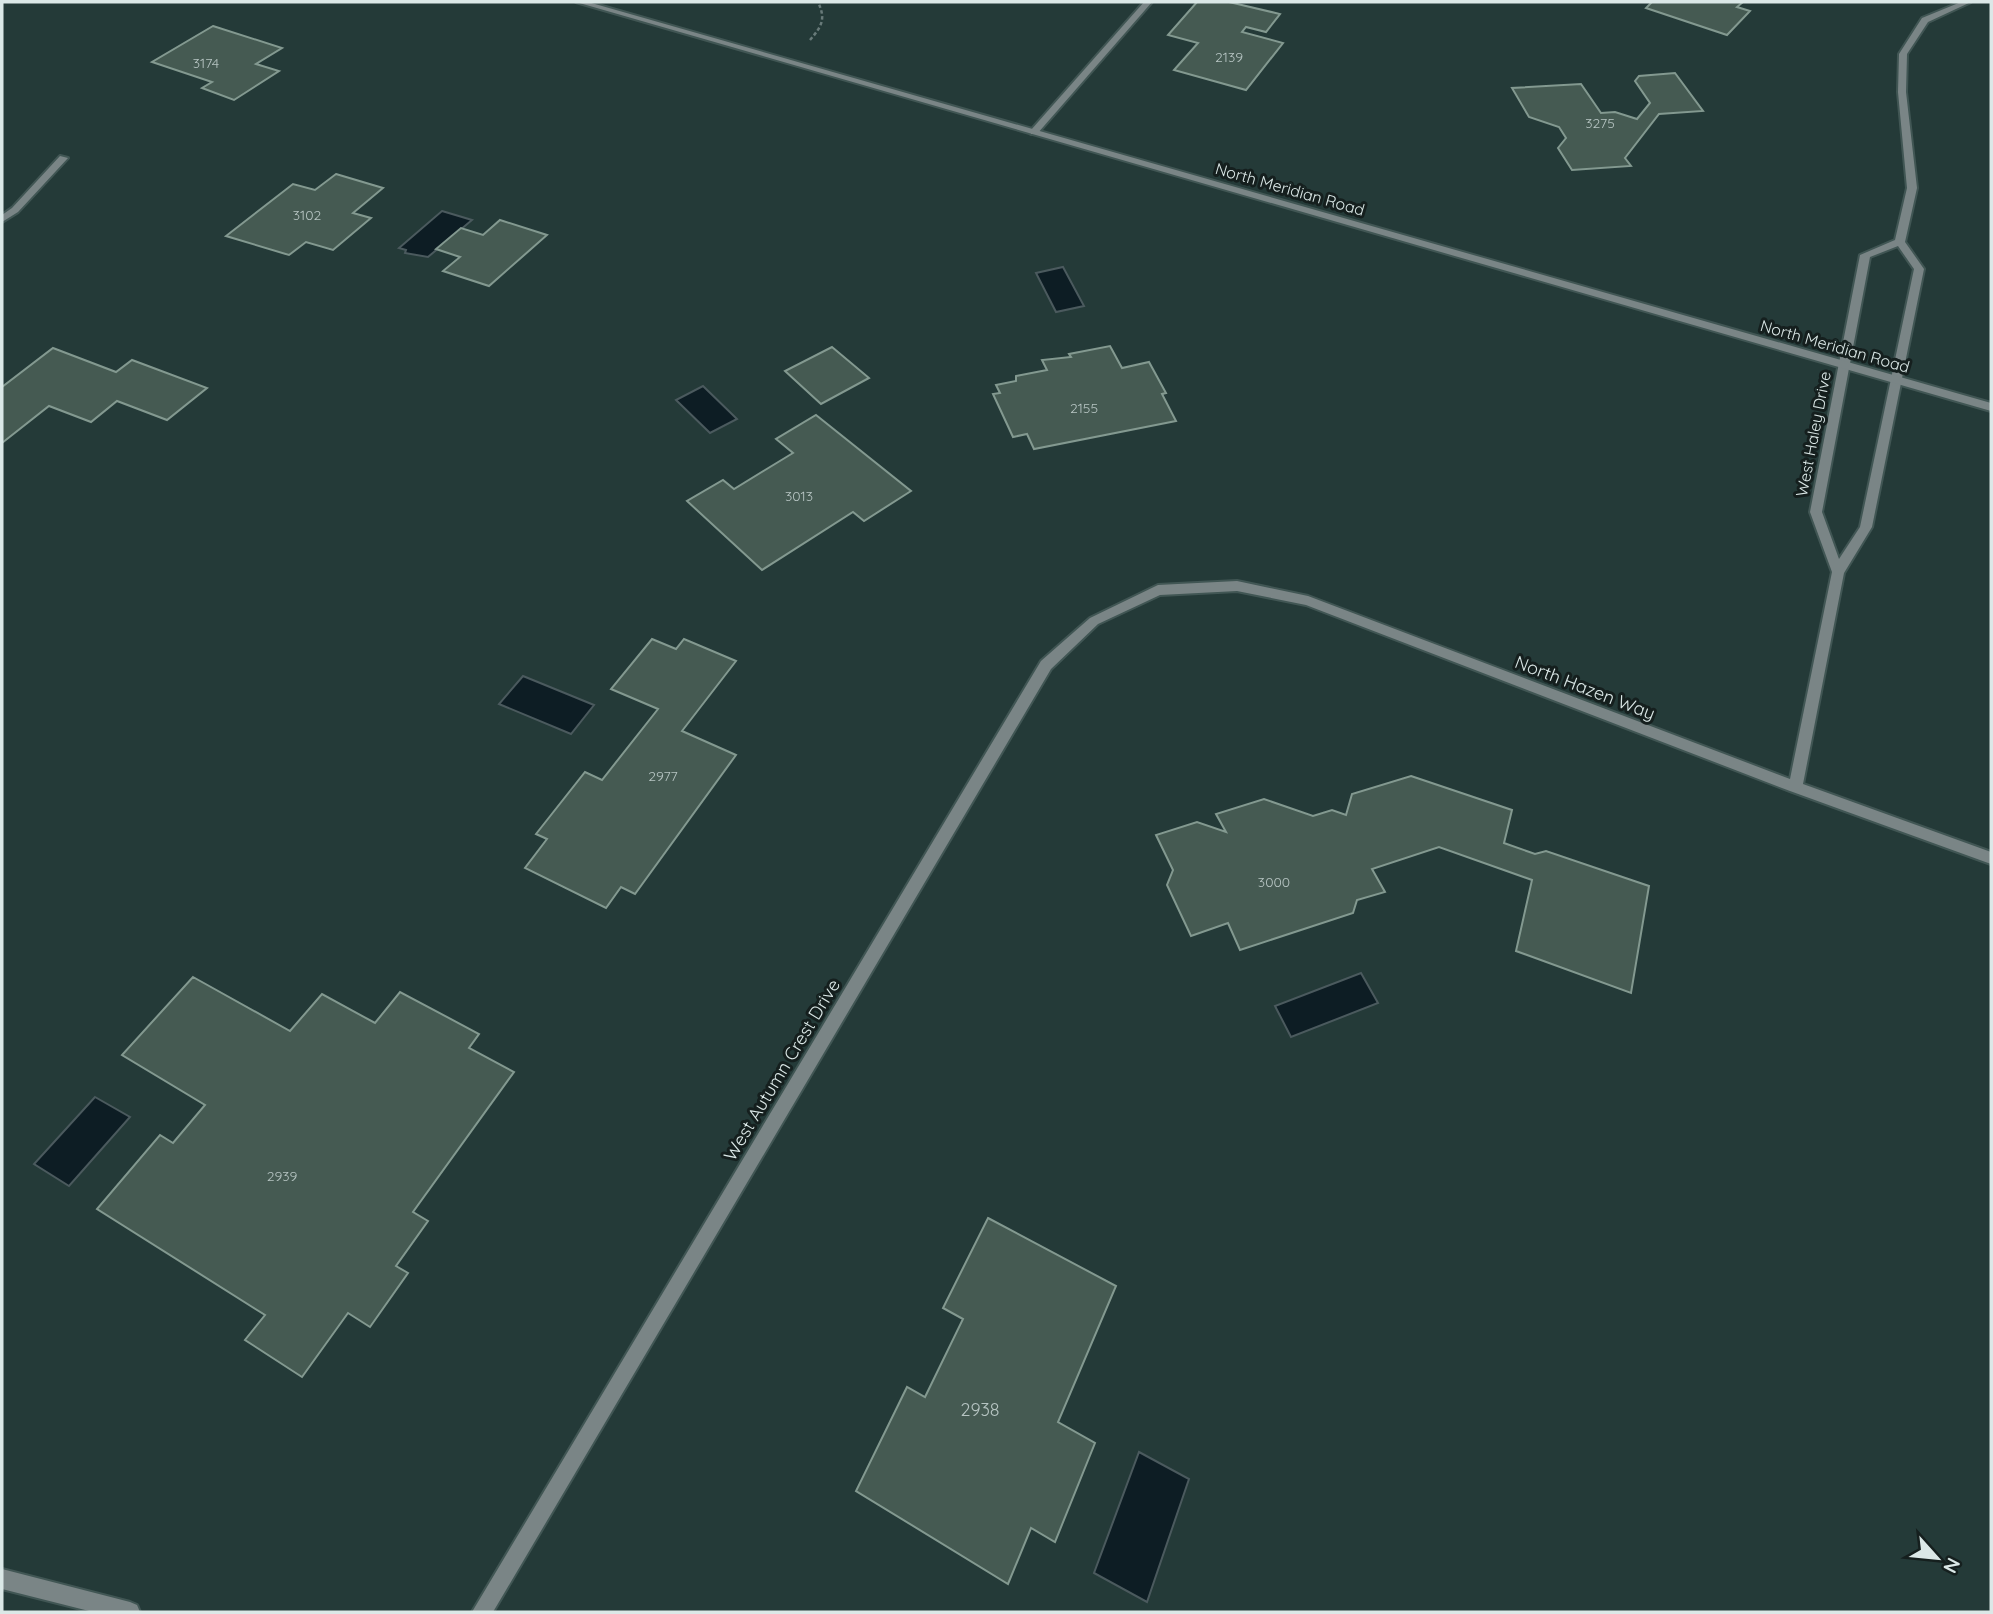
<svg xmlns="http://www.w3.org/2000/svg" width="1993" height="1614" font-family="Quicksand,sans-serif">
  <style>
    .water { fill: #0d1d24; stroke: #4b5a5e; stroke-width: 2 }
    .building { fill: #455a52; stroke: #839990; stroke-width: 2 }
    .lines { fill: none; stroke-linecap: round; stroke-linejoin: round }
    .service-casing { stroke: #415654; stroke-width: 4 }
    .minor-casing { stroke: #415654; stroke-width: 4 }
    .tertiary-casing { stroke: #415654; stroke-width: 4 }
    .path { stroke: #687a79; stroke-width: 2.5; stroke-dasharray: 3.5 2.5; stroke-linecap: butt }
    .service { fill: #7a8586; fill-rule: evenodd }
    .minor { fill: #7a8586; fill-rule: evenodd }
    .tertiary { fill: #7a8586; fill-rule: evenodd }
    .labels { text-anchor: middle; stroke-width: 6; stroke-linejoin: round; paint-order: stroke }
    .number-label { font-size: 14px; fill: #b6c4c2 }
    .far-street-label { font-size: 16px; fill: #dbe8e7; stroke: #151f1e }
    .street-label { font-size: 18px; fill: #dbe8e7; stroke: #151f1e }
    .near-number-label { font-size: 18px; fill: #b6c4c2 }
  </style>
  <rect width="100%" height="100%" fill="#243a38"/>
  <!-- water -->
  <g class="water">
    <path d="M 442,211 L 472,220 L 428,257 L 405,253 L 406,250 L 399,248 Z"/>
    <path d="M 1063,267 L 1084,306 L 1056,312 L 1036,273 Z"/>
    <path d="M 703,386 L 737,419 L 710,433 L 676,400 Z"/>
    <path d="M 523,676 L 594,705 L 571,734 L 499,704 Z"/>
    <path d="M 1361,973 L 1378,1003 L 1291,1037 L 1275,1006 Z"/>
    <path d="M 95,1097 L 130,1117 L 69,1186 L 34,1164 Z"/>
    <path d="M 1139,1452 L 1189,1479 L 1147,1602 L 1094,1573 Z"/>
  </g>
  <!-- building -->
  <g class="building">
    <path d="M 1197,2 L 1229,2 L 1280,14 L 1266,32 L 1246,27 L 1242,32 L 1283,43 L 1246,90 L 1174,70 L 1198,43 L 1168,35 Z"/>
    <path d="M 1652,2 L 1743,2 L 1737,7 L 1750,11 L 1727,35 L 1646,8 Z"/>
    <path d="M 213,26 L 282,48 L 256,64 L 279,71 L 234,100 L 202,88 L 212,82 L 152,62 Z"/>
    <path d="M 1675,73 L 1703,111 L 1659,114 L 1625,158 L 1631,166 L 1572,170 L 1558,148 L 1566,138 L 1559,127 L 1529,117 L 1512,88 L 1581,84 L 1601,113 L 1615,112 L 1637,119 L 1650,103 L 1635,81 L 1639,76 Z"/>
    <path d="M 336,174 L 383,188 L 353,213 L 371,218 L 333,250 L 306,242 L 289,255 L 226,236 L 293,184 L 315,190 Z"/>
    <path d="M 500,220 L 547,235 L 489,286 L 443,271 L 460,257 L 436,249 L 461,228 L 483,235 Z"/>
    <path d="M 1110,346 L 1122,368 L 1149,362 L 1166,393 L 1162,394 L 1176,421 L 1034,449 L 1027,434 L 1013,437 L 993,394 L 1000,393 L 996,385 L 1016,381 L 1016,376 L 1047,370 L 1042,360 L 1071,357 L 1069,354 Z"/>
    <path d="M 832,347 L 869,378 L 821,404 L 785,371 Z"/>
    <path d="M 53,348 L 116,372 L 132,360 L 207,388 L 167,420 L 117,401 L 91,422 L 49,406 L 2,443 L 2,387 Z"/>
    <path d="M 816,415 L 911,491 L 864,521 L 853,512 L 762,570 L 687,501 L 723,480 L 734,489 L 793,453 L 776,439 Z"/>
    <path d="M 652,639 L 676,649 L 684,639 L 736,661 L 682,731 L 736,755 L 635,894 L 621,887 L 606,908 L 525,868 L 547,839 L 536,834 L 585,772 L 602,780 L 658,709 L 611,689 Z"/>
    <path d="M 1411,776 L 1512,810 L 1504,843 L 1535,854 L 1546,851 L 1649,886 L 1631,993 L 1516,951 L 1532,880 L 1439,847 L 1372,869 L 1385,892 L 1357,900 L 1353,913 L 1240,950 L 1228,923 L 1191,936 L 1167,885 L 1173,870 L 1156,835 L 1197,822 L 1226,832 L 1216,814 L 1264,799 L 1313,816 L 1332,810 L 1346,815 L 1352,794 Z"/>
    <path d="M 193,977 L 290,1031 L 322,994 L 375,1023 L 400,992 L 479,1034 L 469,1048 L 514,1072 L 413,1212 L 428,1221 L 396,1266 L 408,1273 L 370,1327 L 348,1313 L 302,1377 L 245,1340 L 265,1315 L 97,1209 L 160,1135 L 173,1143 L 205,1105 L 122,1055 Z"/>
    <path d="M 988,1218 L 1116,1286 L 1058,1422 L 1095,1443 L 1055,1542 L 1031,1528 L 1008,1584 L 856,1491 L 907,1387 L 925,1397 L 963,1319 L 943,1308 Z"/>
  </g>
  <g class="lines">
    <!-- service casing -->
    <g class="service-casing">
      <path id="service" d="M 1144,2 L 1152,2 L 1037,134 L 1031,134 L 1031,130 Z"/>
    </g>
    <!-- minor casing -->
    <g class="minor-casing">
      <g id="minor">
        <path d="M 1961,2 L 1971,2 L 1928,22 L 1907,54 L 1906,92 L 1917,188 L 1905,242 L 1924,269 L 1872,527 L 1844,573 L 1803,784 L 1991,852 L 1991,864 L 1790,791 L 1306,605 L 1237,591 L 1160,595 L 1098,624 L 1051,669 L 493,1612 L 472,1612 L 1041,661 L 1090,618 L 1158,585 L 1237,581 L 1308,596 L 1790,779 L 1832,572 L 1810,512 L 1860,255 L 1895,240 L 1907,188 L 1898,92 L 1899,54 L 1922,18 ZM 1898,246 L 1914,269 L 1860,527 L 1839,559 L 1822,512 L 1870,257 Z"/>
        <path d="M 60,156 L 68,158 L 18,212 L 2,222 L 2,215 L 12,208 Z"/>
        <path d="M 2,1569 L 130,1602 L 137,1605 L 140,1612 L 93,1612 L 2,1589 Z"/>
      </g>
    </g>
    <!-- tertiary casing -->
    <g class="tertiary-casing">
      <path id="tertiary" d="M 576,2 L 588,2 L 1991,403 L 1991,411 Z"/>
    </g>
    <!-- path -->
    <path class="path" d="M 810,40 C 822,26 826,19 818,2"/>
    <!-- service -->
    <use href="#service" class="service"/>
    <!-- minor -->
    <use href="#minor" class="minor"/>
    <!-- tertiary -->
    <use href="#tertiary" class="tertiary"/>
  </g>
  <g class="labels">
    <!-- number labels -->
    <g class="number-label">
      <text x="1229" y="62">2139</text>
      <text x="206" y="68">3174</text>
      <text x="1600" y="128">3275</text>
      <text x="307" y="220">3102</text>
      <text x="1084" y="413">2155</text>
      <text x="799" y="501">3013</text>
      <text x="663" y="781">2977</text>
      <text x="1274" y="887">3000</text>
      <text x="282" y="1181">2939</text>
    </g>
    <!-- far-street labels -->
    <g class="far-street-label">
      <text transform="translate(1290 189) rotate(16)" y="6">North Meridian Road</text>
      <text transform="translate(1835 346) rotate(16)" y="6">North Meridian Road</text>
      <text transform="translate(1813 434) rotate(-79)" y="6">West Haley Drive</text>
    </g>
    <!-- street labels -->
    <g class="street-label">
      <text transform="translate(1585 688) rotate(21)" y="6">North Hazen Way</text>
      <text transform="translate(782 1070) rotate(-59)" y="6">West Autumn Crest Drive</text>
    </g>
    <!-- near-number labels -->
    <g class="near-number-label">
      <text x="980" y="1416">2938</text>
    </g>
  </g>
  <!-- border -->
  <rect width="1993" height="1614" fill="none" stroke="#dbe8e7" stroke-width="7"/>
  <!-- north arrow -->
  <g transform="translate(1937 1558) rotate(117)" stroke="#151f1e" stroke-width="5" paint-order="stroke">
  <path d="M0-5L12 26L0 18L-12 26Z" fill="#dbe8e7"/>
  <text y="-10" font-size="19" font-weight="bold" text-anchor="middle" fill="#dbe8e7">N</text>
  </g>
</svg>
